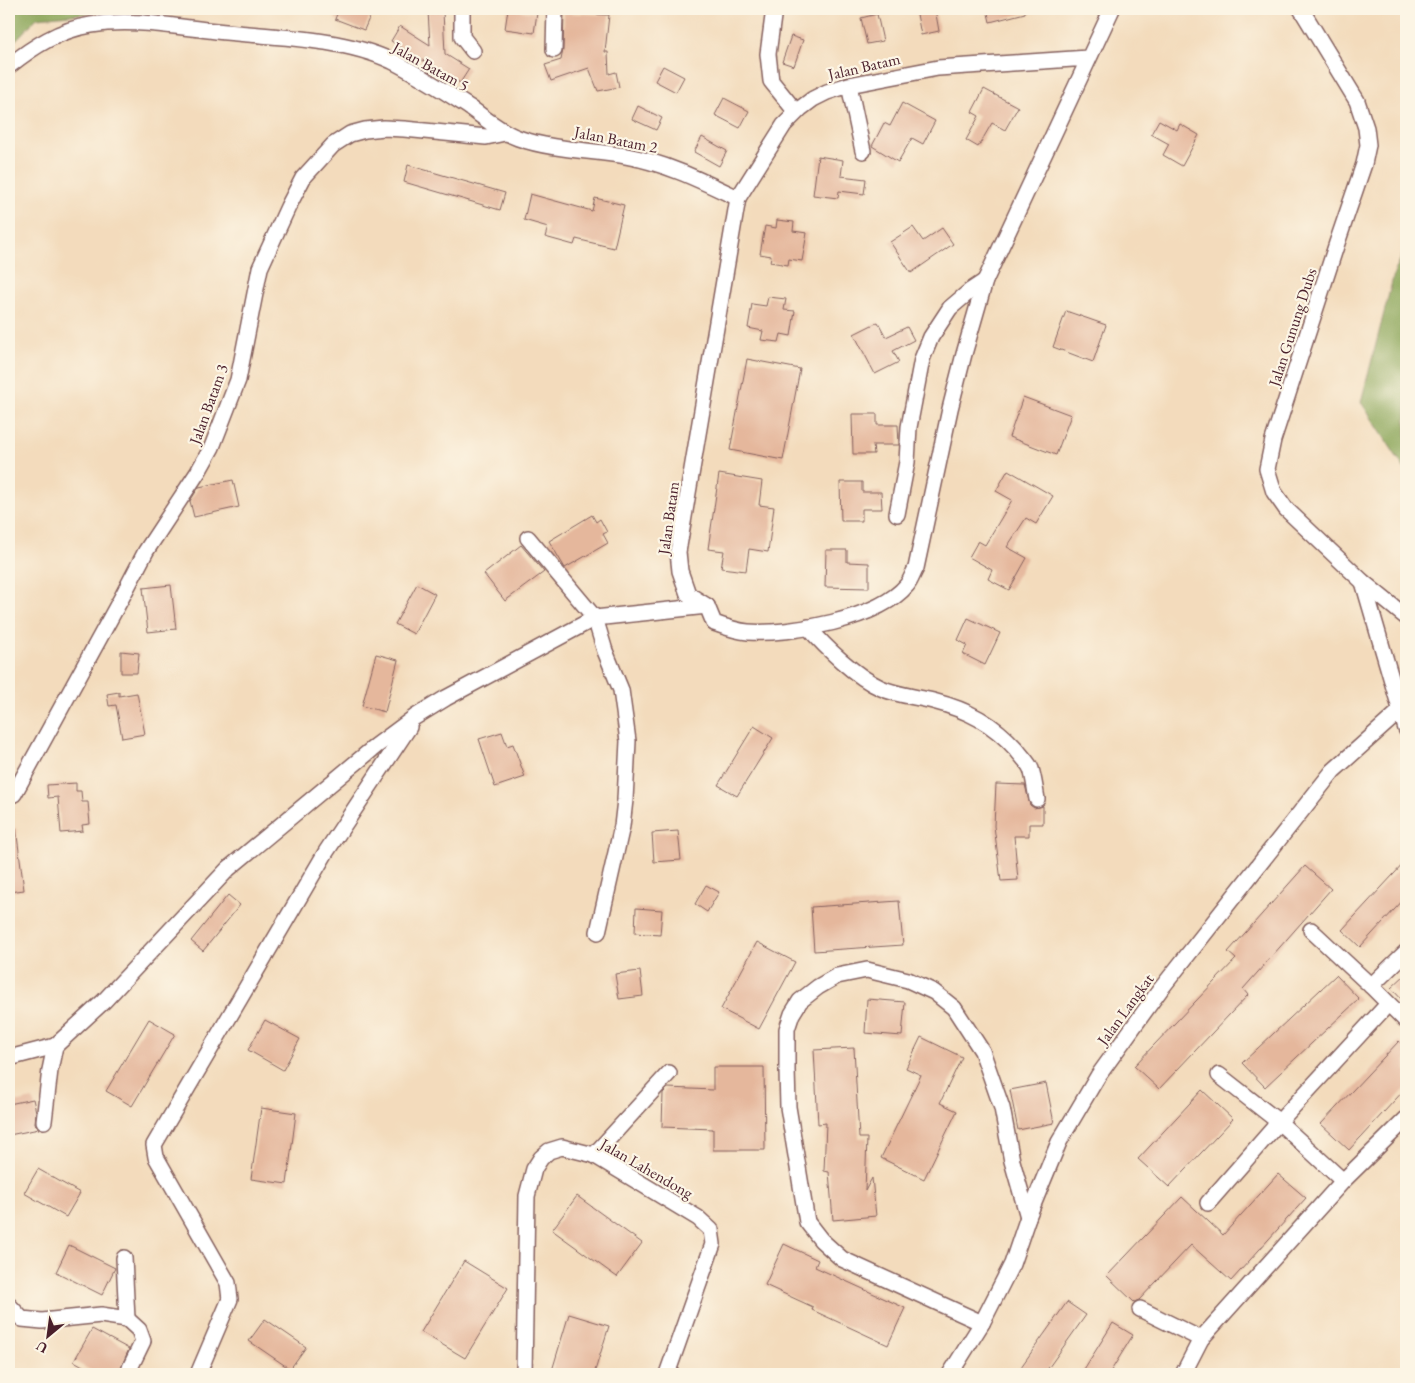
<svg xmlns="http://www.w3.org/2000/svg" width="1415" height="1383" font-family="'EB Garamond',serif">
  <style>
    .forest { fill: #89a457; stroke: #6a6241 }
    .building { fill: #e5b79c }
    .lines { fill: none; stroke-linecap: round; stroke-linejoin: round }
    .minor-casing { stroke: #85615e; stroke-width: 18 }
    .minor { stroke: #fff; stroke-width: 15 }
    .labels { text-anchor: middle; stroke-width: 4.5; stroke-linejoin: round; paint-order: stroke }
    .street-label { font-size: 16px; fill: #4a1f2b; stroke: #fcf5e5 }
  </style>
  <rect width="100%" height="100%" fill="#fcf5e5"/>
  <filter id="ink" filterUnits="userSpaceOnUse"><feTurbulence type="fractalNoise" baseFrequency=".02" numOctaves="2"/><feDisplacementMap in="SourceGraphic" scale="10" xChannelSelector="R" yChannelSelector="G"/><feConvolveMatrix kernelMatrix="1 2 1 2 8 2 1 2 1" color-interpolation-filters="sRGB"/></filter>
  <filter id="wash" filterUnits="userSpaceOnUse"><feTurbulence type="fractalNoise" baseFrequency=".0096" numOctaves="4" result="noise"/><feDisplacementMap in="SourceGraphic" scale="20" xChannelSelector="R" yChannelSelector="G"/><feGaussianBlur stdDeviation="1.12" result="paint"/><feColorMatrix in="noise" values="0 0 0 0 0 0 0 0 0 0 0 0 0 0 0 0 0 1.4 0 .05"/><feComposite in="paint" operator="in"/></filter>
  <g filter="url(#wash)">
    <rect width="100%" height="100%" fill="#f3dbbc"/>
    <!-- forest -->
    <g class="forest">
      <path d="M 9,9 L 136,9 L 37,18 L 9,47 Z"/>
      <path d="M 1406,246 L 1406,471 L 1361,402 L 1394,274 Z"/>
    </g>
    <g id="blocks">
      <!-- building -->
      <g class="building">
        <path d="M 339,9 L 351,9 L 370,16 L 364,30 L 335,19 Z"/>
        <path d="M 508,9 L 537,13 L 534,33 L 505,29 Z"/>
        <path d="M 916,9 L 935,9 L 939,31 L 921,35 Z"/>
        <path d="M 987,9 L 1025,9 L 1025,13 L 990,22 Z"/>
        <path d="M 428,11 L 443,11 L 445,54 L 469,69 L 460,83 L 391,41 L 400,26 L 430,45 Z"/>
        <path d="M 564,13 L 609,15 L 605,52 L 608,52 L 609,74 L 616,72 L 619,87 L 598,91 L 589,68 L 551,81 L 545,65 L 561,60 L 563,50 Z"/>
        <path d="M 877,14 L 883,41 L 867,44 L 861,18 Z"/>
        <path d="M 791,36 L 803,40 L 794,66 L 782,62 Z"/>
        <path d="M 663,66 L 684,77 L 676,92 L 655,81 Z"/>
        <path d="M 984,89 L 1018,107 L 1005,130 L 992,123 L 978,147 L 966,140 L 979,116 L 972,112 Z"/>
        <path d="M 724,98 L 749,111 L 740,128 L 715,115 Z"/>
        <path d="M 902,103 L 935,121 L 923,144 L 912,138 L 898,162 L 872,146 L 884,123 L 890,126 Z"/>
        <path d="M 638,106 L 662,118 L 656,130 L 632,119 Z"/>
        <path d="M 1159,120 L 1177,130 L 1180,124 L 1199,135 L 1182,166 L 1163,155 L 1169,144 L 1151,134 Z"/>
        <path d="M 702,137 L 727,151 L 719,166 L 694,152 Z"/>
        <path d="M 818,156 L 843,160 L 841,176 L 866,179 L 864,194 L 839,191 L 838,198 L 813,195 Z"/>
        <path d="M 408,165 L 505,193 L 500,210 L 404,182 Z"/>
        <path d="M 530,194 L 592,211 L 595,198 L 624,205 L 614,248 L 576,239 L 574,245 L 545,237 L 548,227 L 524,220 Z"/>
        <path d="M 777,220 L 794,222 L 793,231 L 807,233 L 802,261 L 789,259 L 788,265 L 770,262 L 771,256 L 760,254 L 765,226 L 776,228 Z"/>
        <path d="M 913,227 L 923,241 L 942,228 L 953,244 L 911,273 L 890,242 Z"/>
        <path d="M 768,297 L 786,299 L 784,310 L 795,311 L 791,336 L 781,334 L 779,342 L 761,340 L 763,331 L 748,328 L 752,304 L 766,306 Z"/>
        <path d="M 1066,311 L 1106,325 L 1093,362 L 1053,347 Z"/>
        <path d="M 878,322 L 886,337 L 907,327 L 914,340 L 893,351 L 899,362 L 875,374 L 854,334 Z"/>
        <path d="M 747,359 L 800,369 L 783,460 L 730,450 Z"/>
        <path d="M 1023,397 L 1071,415 L 1056,455 L 1009,437 Z"/>
        <path d="M 852,414 L 877,414 L 877,425 L 898,425 L 899,445 L 873,445 L 874,454 L 853,454 Z"/>
        <path d="M 1008,470 L 1053,496 L 1036,524 L 1026,518 L 1007,547 L 1027,558 L 1009,590 L 988,579 L 992,570 L 969,557 L 978,541 L 985,545 L 1012,500 L 996,491 Z"/>
        <path d="M 719,474 L 762,481 L 759,505 L 774,507 L 768,552 L 749,549 L 746,571 L 721,568 L 724,551 L 708,549 Z"/>
        <path d="M 233,480 L 239,507 L 194,517 L 190,501 L 199,487 Z"/>
        <path d="M 840,482 L 862,482 L 862,492 L 881,492 L 882,509 L 862,509 L 862,521 L 841,521 Z"/>
        <path d="M 592,515 L 596,522 L 600,519 L 607,532 L 603,534 L 608,543 L 565,568 L 549,541 Z"/>
        <path d="M 521,545 L 544,572 L 505,601 L 484,574 Z"/>
        <path d="M 826,550 L 847,550 L 847,562 L 869,563 L 869,588 L 825,587 Z"/>
        <path d="M 417,584 L 435,594 L 414,634 L 395,624 Z"/>
        <path d="M 171,585 L 176,629 L 148,632 L 143,588 Z"/>
        <path d="M 968,618 L 1000,633 L 985,665 L 963,654 L 967,645 L 958,640 Z"/>
        <path d="M 121,651 L 139,653 L 137,673 L 121,673 Z"/>
        <path d="M 376,654 L 398,660 L 385,712 L 362,706 Z"/>
        <path d="M 119,692 L 119,696 L 137,693 L 145,734 L 122,738 L 116,705 L 109,706 L 107,694 Z"/>
        <path d="M 754,726 L 773,738 L 737,796 L 718,785 Z"/>
        <path d="M 502,732 L 507,746 L 513,744 L 525,777 L 495,787 L 479,739 Z"/>
        <path d="M 76,783 L 76,791 L 81,791 L 82,802 L 88,802 L 90,824 L 82,825 L 83,831 L 61,833 L 58,797 L 48,798 L 47,785 Z"/>
        <path d="M 996,784 L 1025,785 L 1030,805 L 1034,808 L 1043,806 L 1043,824 L 1029,824 L 1029,836 L 1014,836 L 1018,880 L 1001,881 L 994,826 Z"/>
        <path d="M 16,828 L 24,890 L 9,892 L 9,829 Z"/>
        <path d="M 678,831 L 681,860 L 654,862 L 652,833 Z"/>
        <path d="M 1406,861 L 1406,897 L 1360,947 L 1342,930 Z"/>
        <path d="M 1305,866 L 1331,889 L 1243,989 L 1248,995 L 1159,1089 L 1134,1066 L 1236,959 L 1228,952 Z"/>
        <path d="M 706,885 L 719,892 L 707,912 L 695,904 Z"/>
        <path d="M 228,895 L 240,905 L 203,951 L 191,941 Z"/>
        <path d="M 899,901 L 903,945 L 814,951 L 811,907 Z"/>
        <path d="M 636,908 L 662,910 L 660,935 L 635,933 Z"/>
        <path d="M 757,942 L 795,962 L 759,1029 L 721,1009 Z"/>
        <path d="M 640,971 L 643,996 L 619,999 L 615,974 Z"/>
        <path d="M 1406,974 L 1406,1004 L 1391,988 Z"/>
        <path d="M 1336,975 L 1359,999 L 1265,1087 L 1242,1063 Z"/>
        <path d="M 867,999 L 905,1002 L 902,1036 L 865,1033 Z"/>
        <path d="M 149,1019 L 175,1034 L 132,1106 L 106,1091 Z"/>
        <path d="M 265,1020 L 300,1039 L 283,1070 L 248,1050 Z"/>
        <path d="M 921,1037 L 962,1057 L 940,1103 L 957,1111 L 924,1179 L 881,1158 L 921,1075 L 906,1068 Z"/>
        <path d="M 1399,1041 L 1406,1048 L 1406,1088 L 1349,1150 L 1321,1124 Z"/>
        <path d="M 854,1048 L 859,1138 L 867,1138 L 865,1191 L 872,1178 L 876,1216 L 833,1220 L 829,1172 L 824,1171 L 826,1123 L 818,1124 L 814,1050 Z"/>
        <path d="M 713,1067 L 764,1067 L 765,1150 L 713,1150 L 713,1129 L 662,1127 L 663,1093 L 668,1088 L 713,1090 Z"/>
        <path d="M 1046,1083 L 1054,1123 L 1018,1130 L 1010,1090 Z"/>
        <path d="M 1202,1090 L 1233,1119 L 1169,1187 L 1138,1159 Z"/>
        <path d="M 33,1099 L 36,1112 L 35,1124 L 39,1129 L 9,1135 L 9,1104 Z"/>
        <path d="M 261,1108 L 296,1113 L 287,1184 L 251,1179 Z"/>
        <path d="M 38,1169 L 80,1193 L 66,1217 L 24,1193 Z"/>
        <path d="M 1278,1174 L 1306,1198 L 1231,1281 L 1191,1245 L 1139,1300 L 1134,1302 L 1107,1276 L 1182,1197 L 1223,1235 Z"/>
        <path d="M 577,1196 L 642,1243 L 617,1277 L 552,1230 Z"/>
        <path d="M 784,1244 L 818,1260 L 815,1267 L 905,1308 L 888,1345 L 812,1310 L 813,1307 L 765,1285 Z"/>
        <path d="M 69,1245 L 115,1268 L 102,1295 L 56,1272 Z"/>
        <path d="M 464,1261 L 508,1288 L 465,1358 L 421,1332 Z"/>
        <path d="M 1067,1302 L 1086,1315 L 1044,1374 L 1016,1374 Z"/>
        <path d="M 569,1314 L 609,1326 L 594,1374 L 551,1374 Z"/>
        <path d="M 265,1319 L 306,1347 L 290,1369 L 249,1341 Z"/>
        <path d="M 1113,1323 L 1133,1335 L 1109,1374 L 1081,1374 Z"/>
        <path d="M 92,1329 L 129,1349 L 118,1374 L 97,1374 L 74,1361 Z"/>
      </g>
    </g>
  </g>
  <g filter="url(#ink)">
    <use href="#blocks" fill-opacity="0" stroke="#85615e" stroke-width="1"/>
    <g class="lines">
      <!-- minor casing -->
      <g class="minor-casing">
        <g id="minor">
          <path d="M 462,9 L 462,37 L 473,51"/>
          <path d="M 774,9 L 768,54 L 771,81 L 796,112"/>
          <path d="M 1301,9 L 1357,101 L 1366,128 L 1368,145 L 1364,164 L 1337,243 L 1273,440 L 1267,469 L 1274,492 L 1286,509 L 1363,582 L 1406,617"/>
          <path d="M 554,50 L 555,9"/>
          <path d="M 1088,58 L 938,68 L 849,85 L 827,92 L 813,99 L 801,108 L 784,125 L 738,198 L 678,552 L 680,571 L 688,594 L 707,606 L 714,623 C 725,627 736,631 748,632 C 790,635 879,619 907,585 C 911,580 913,573 916,568 L 950,409 L 964,354 L 985,281 L 1112,9"/>
          <path d="M 9,66 C 34,46 59,30 91,25 C 132,18 175,27 216,31 C 271,37 341,37 392,61 C 418,74 444,91 469,107 C 485,118 499,131 518,138 C 552,150 590,150 626,156 C 666,163 702,181 738,198"/>
          <path d="M 849,85 L 863,151"/>
          <path d="M 897,514 L 907,462 L 909,427 L 922,359 L 931,337 L 950,308 L 970,291 L 985,281"/>
          <path d="M 528,538 L 595,618 L 605,651 L 621,690 L 628,741 L 625,800 L 622,826 L 598,932"/>
          <path d="M 1363,582 L 1406,729"/>
          <path d="M 808,627 C 825,647 856,677 881,688 C 896,695 917,697 933,701 C 968,710 993,723 1017,750 C 1021,756 1028,762 1031,769 C 1034,778 1035,789 1037,799"/>
          <path d="M 14,794 L 122,597 L 146,551 L 198,472 L 212,447 L 238,380 L 260,268 L 288,207 L 303,178 L 333,145 L 350,134 L 365,130 L 384,128 L 404,129 L 486,137 L 505,133"/>
          <path d="M 1311,930 L 1371,986 L 1406,1021"/>
          <path d="M 1371,986 L 1406,952"/>
          <path d="M 9,1058 L 55,1046 L 104,1001 L 228,869 L 376,746 L 415,717 L 446,698 L 595,618 L 707,606"/>
          <path d="M 1219,1075 L 1279,1122 L 1343,1181"/>
          <path d="M 44,1121 L 50,1070 L 55,1046"/>
          <path d="M 594,1155 L 669,1073"/>
          <path d="M 1208,1203 L 1279,1122 L 1388,1004"/>
          <path d="M 124,1258 L 127,1319"/>
          <path d="M 9,1305 L 22,1319 L 42,1321 L 101,1315 L 127,1319 L 139,1330 L 143,1341 L 127,1374"/>
          <path d="M 1140,1309 L 1201,1339"/>
          <path d="M 982,1323 L 842,1259 L 821,1240 L 807,1222 L 788,1107 L 787,1070 L 787,1029 L 792,1014 L 800,1001 L 818,987 L 837,976 L 867,970 L 908,980 L 934,992 L 954,1008 L 982,1051 L 1002,1108 L 1012,1161 L 1028,1217"/>
          <path d="M 198,1374 L 230,1299 L 228,1283 L 156,1157 L 154,1145 L 326,852 L 409,727"/>
          <path d="M 524,1374 L 527,1196 L 534,1169 L 541,1158 L 549,1151 L 562,1147 L 594,1155 L 698,1218 L 711,1230 L 713,1244 L 667,1374"/>
          <path d="M 950,1374 L 982,1323 L 1012,1264 L 1028,1217 L 1059,1142 L 1098,1076 L 1160,990 L 1333,771 L 1400,711 L 1406,709"/>
          <path d="M 1183,1374 L 1201,1339 L 1343,1181 L 1406,1119"/>
        </g>
      </g>
      <!-- minor -->
      <use href="#minor" class="minor"/>
    </g>
  </g>
  <g class="labels">
    <!-- street labels -->
    <g class="street-label">
      <text transform="translate(431 66) rotate(29)" y="6">Jalan Batam 5</text>
      <text transform="translate(864 66) rotate(-13)" y="6">Jalan Batam</text>
      <text transform="translate(616 139) rotate(11)" y="6">Jalan Batam 2</text>
      <text transform="translate(1292 327) rotate(-72)" y="6">Jalan Gunung Dubs</text>
      <text transform="translate(208 404) rotate(-70)" y="6">Jalan Batam 3</text>
      <text transform="translate(668 518) rotate(-82)" y="6">Jalan Batam</text>
      <text transform="translate(1125 1009) rotate(-54)" y="6">Jalan Langkat</text>
      <text transform="translate(647 1168) rotate(30)" y="6">Jalan Lahendong</text>
    </g>
  </g>
  <!-- margin -->
  <rect width="1415" height="1383" fill="none" stroke="#fcf5e5" stroke-width="30"/>
  <!-- north arrow -->
  <g transform="translate(48 1336) rotate(209)" stroke="#fcf5e5" stroke-width="4" paint-order="stroke">
  <path d="M0-4L9 19L0 12L-9 19Z" fill="#4a1f2b"/>
  <text y="-8" font-size="14" font-weight="bold" text-anchor="middle" fill="#4a1f2b">U</text>
  </g>
</svg>
